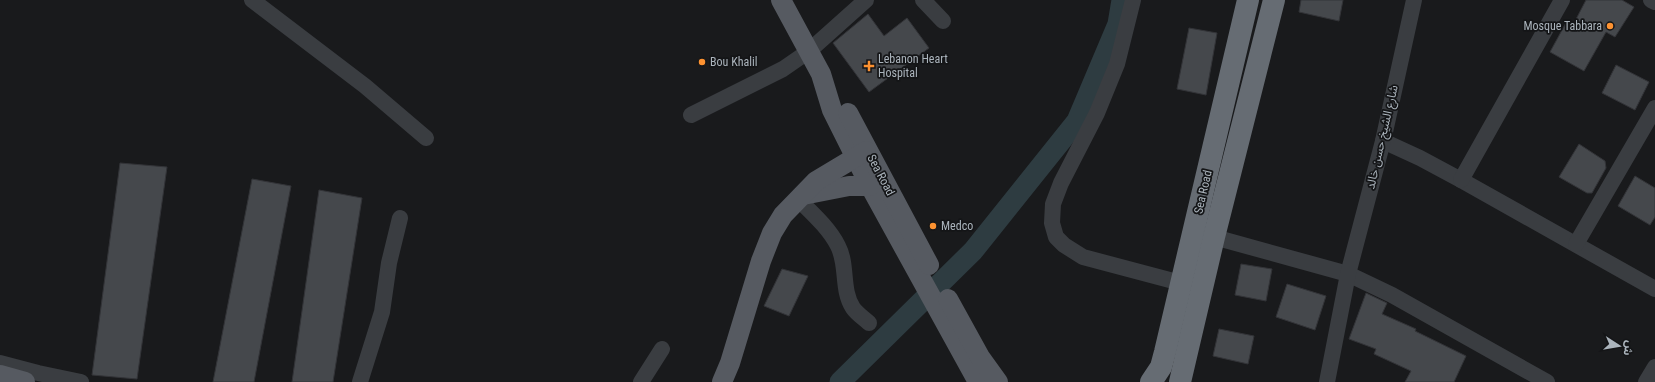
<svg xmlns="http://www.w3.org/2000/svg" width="1655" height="382" font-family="'Roboto Condensed','Noto Sans Arabic',sans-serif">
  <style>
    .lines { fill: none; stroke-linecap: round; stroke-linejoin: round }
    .river { stroke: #2e3c41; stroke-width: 21 }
    .building { fill: #45484c; stroke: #333438 }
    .minor { stroke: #3a3d41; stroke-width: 16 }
    .major { stroke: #565a61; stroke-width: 20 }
    .highway { stroke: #666c73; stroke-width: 22 }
    .poi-dot { fill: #fd9231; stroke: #141517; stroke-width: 1.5 }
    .labels { text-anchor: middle; stroke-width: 3.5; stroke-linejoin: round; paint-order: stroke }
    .poi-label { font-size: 12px; fill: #abb4bc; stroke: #141517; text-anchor: start }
    .street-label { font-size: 12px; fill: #abb4bc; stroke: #141517 }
  </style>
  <rect width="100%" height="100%" fill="#191a1c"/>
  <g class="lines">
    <!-- river -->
    <path class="river" d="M 840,382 L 973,251 L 1077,121 L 1118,24 L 1122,0"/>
  </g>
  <!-- building -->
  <g class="building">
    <path d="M 1301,0 L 1343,0 L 1339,21 L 1299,12 Z"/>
    <path d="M 1586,0 L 1622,0 L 1634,7 L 1615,37 L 1606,32 L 1584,71 L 1550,52 L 1567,21 L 1573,25 Z"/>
    <path d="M 868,14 L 884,36 L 907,18 L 929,48 L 869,92 L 833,43 Z"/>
    <path d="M 1189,28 L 1217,33 L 1206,95 L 1177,89 Z"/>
    <path d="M 1616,65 L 1649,82 L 1635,110 L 1602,93 Z"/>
    <path d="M 1579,144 L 1605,161 L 1606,168 L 1592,193 L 1587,193 L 1559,177 Z"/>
    <path d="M 120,163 L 167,167 L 137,379 L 92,375 Z"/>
    <path d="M 1635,176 L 1655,188 L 1655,217 L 1650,225 L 1618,206 Z"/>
    <path d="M 252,179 L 291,186 L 254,382 L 213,382 Z"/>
    <path d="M 319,190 L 362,198 L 333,382 L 292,382 Z"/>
    <path d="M 1241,264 L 1272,269 L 1266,301 L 1235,295 Z"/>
    <path d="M 782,269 L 808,276 L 789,316 L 764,306 Z"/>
    <path d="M 1287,284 L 1326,296 L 1315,330 L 1276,317 Z"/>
    <path d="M 1366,293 L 1387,303 L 1382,314 L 1416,329 L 1415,331 L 1466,356 L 1454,382 L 1405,382 L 1411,371 L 1374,354 L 1376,349 L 1349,339 Z"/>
    <path d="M 1219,329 L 1254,336 L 1248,364 L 1213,356 Z"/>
  </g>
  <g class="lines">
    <!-- minor -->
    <g class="minor">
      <path d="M 252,0 L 365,86 L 426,138"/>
      <path d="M 923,0 L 943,21"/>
      <path d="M 1133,0 L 1117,64 L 1097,113 L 1061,183 L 1053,204 L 1052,223 L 1056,237 L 1064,245 L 1083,257 L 1181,283"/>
      <path d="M 1651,0 L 1655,2"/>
      <path d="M 691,115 L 783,69 L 809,51 L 866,0"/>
      <path d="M 1383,141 L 1420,158 L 1461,180 L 1655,289"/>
      <path d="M 1461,180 L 1562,0"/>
      <path d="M 798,199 C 812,213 829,228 838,246 C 848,265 841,290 853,308 C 857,314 864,318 869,323"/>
      <path d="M 1214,237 L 1348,274 L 1392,295 L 1547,382"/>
      <path d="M 1576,244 L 1655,108"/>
      <path d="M 0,363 L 38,373 L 81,382"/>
      <path d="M 360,382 L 382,312 L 389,263 L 400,218"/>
      <path d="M 641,382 L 662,349"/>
      <path d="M 1327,382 L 1348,274 L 1383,141 L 1414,0"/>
      <path d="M 1646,382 L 1655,367"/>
    </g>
    <!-- major -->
    <g class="major">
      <path d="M 781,0 L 821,74 L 832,110 L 870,186 L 978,382"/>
      <path d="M 848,113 L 929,265"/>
      <path d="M 803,195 L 849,186 L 870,186"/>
      <path d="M 948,299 L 980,357 L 998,382"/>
      <path d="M 0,375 L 25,382"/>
      <path d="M 722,382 L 730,363 L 761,261 L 772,233 L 783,215 L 816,181 L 866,151"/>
    </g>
    <!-- highway -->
    <g class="highway">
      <path d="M 1151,382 L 1161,367 L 1165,352 L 1248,0"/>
      <path d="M 1180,382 L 1214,237 L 1274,0"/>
    </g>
  </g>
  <!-- markers -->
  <g class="poi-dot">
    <circle cx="1610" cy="26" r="4"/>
    <circle cx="702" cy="62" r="4"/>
    <path d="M867 60h4v4h4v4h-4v4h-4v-4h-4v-4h4z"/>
    <circle cx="933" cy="226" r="4"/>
  </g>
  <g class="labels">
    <!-- poi labels -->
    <g class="poi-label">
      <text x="1602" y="30" text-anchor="end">Mosque Tabbara</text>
      <text x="878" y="63">Lebanon Heart<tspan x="878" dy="14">Hospital</tspan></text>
      <text x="710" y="66">Bou Khalil</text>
      <text x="941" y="230">Medco</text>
    </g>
    <!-- street labels -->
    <g class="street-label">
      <text transform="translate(1382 137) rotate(-77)" y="4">شارع الشيخ حسن خالد</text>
      <text transform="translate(881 175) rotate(62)" y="4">Sea Road</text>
      <text transform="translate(1203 192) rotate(-77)" y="4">Sea Road</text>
    </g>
  </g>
  <!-- north arrow -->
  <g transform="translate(1619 346) rotate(102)" stroke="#141517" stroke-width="3" paint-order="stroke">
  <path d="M0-3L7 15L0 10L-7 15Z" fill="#abb4bc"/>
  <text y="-6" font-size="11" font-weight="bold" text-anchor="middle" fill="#abb4bc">ش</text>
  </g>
</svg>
